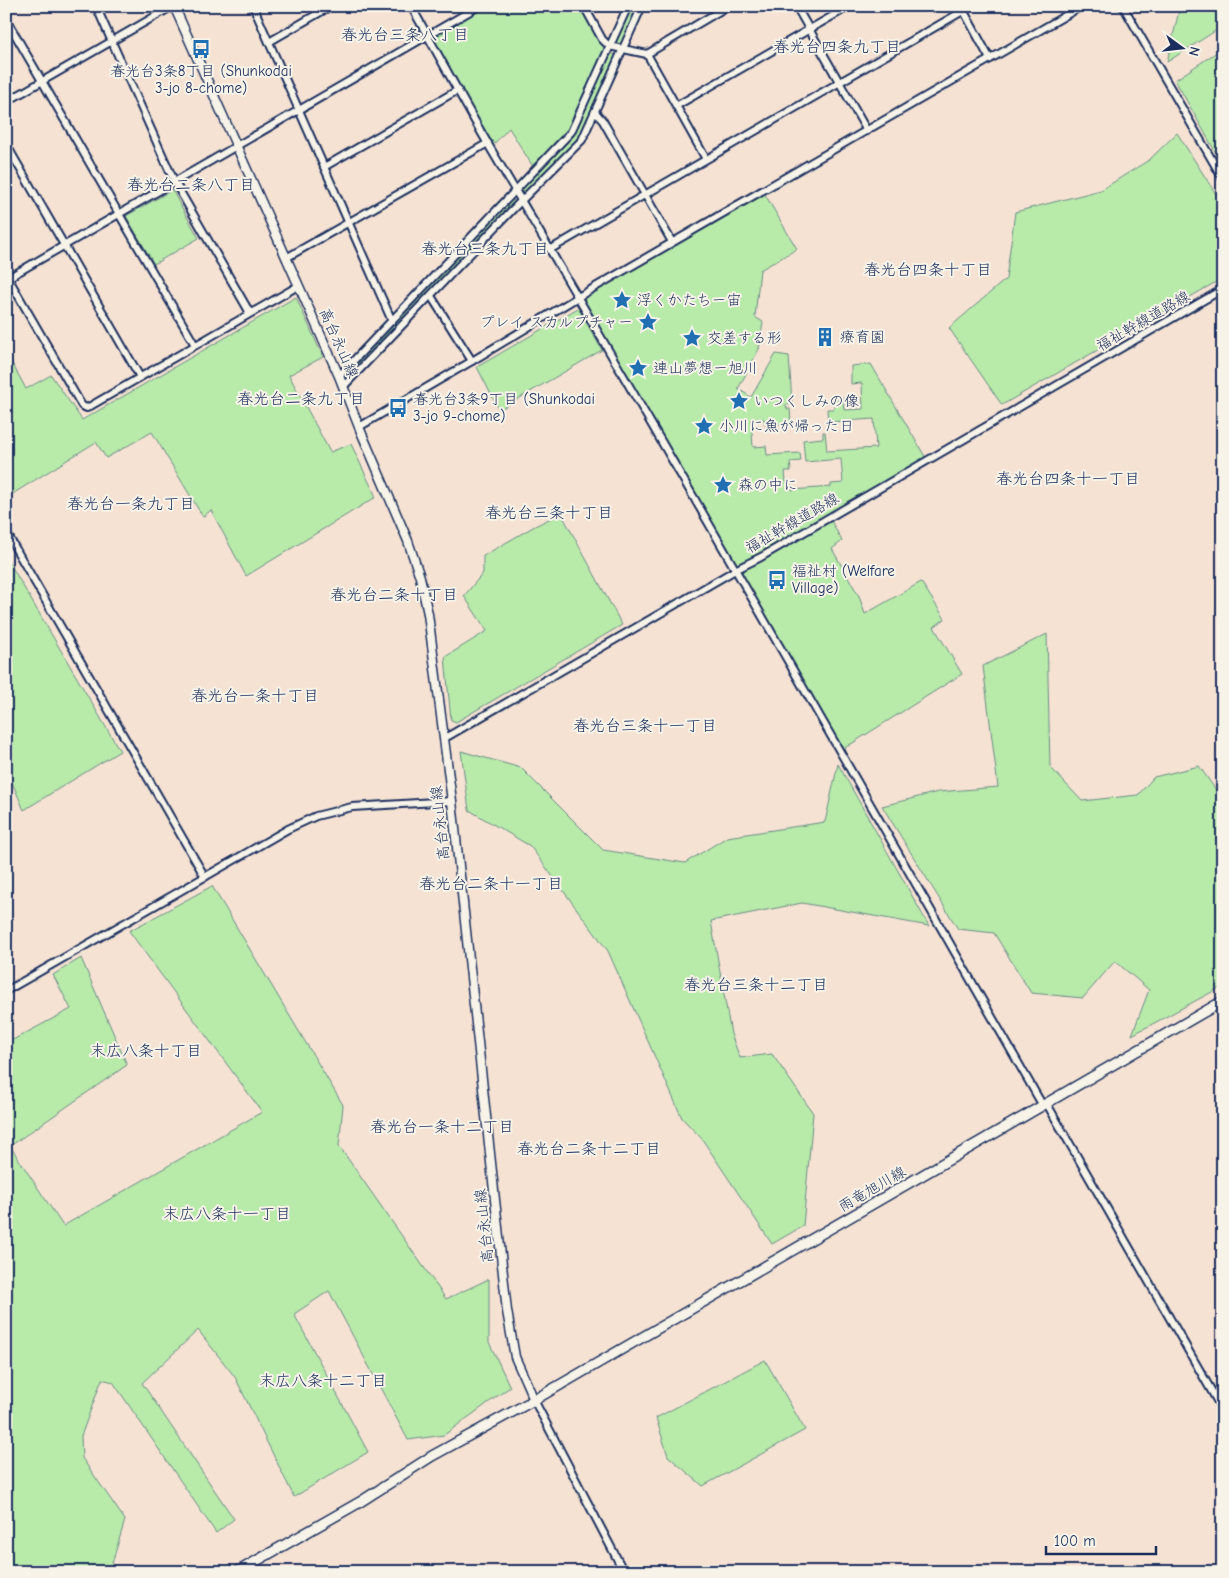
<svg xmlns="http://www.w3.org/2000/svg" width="1229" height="1578" font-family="'Comic Neue','Klee One',sans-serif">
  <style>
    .green { fill: #b8eaaa; stroke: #6a8c84 }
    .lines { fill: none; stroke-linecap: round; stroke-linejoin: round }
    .minor-casing { stroke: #1b2f5e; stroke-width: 10 }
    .tertiary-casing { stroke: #1b2f5e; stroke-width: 11 }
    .secondary-casing { stroke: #1b2f5e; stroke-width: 12 }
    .minor { stroke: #f7f3e8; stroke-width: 6 }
    .tertiary { stroke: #f7f3e8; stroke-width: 8 }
    .secondary { stroke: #f7f3e8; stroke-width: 9 }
    .labels { text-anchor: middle; stroke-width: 4; stroke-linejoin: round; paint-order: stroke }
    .poi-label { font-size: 15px; fill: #1b2f5e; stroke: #f7f3e8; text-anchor: start }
    .street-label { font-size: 15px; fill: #1b2f5e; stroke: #f7f3e8 }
    .neighbourhood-label { font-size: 16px; fill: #1b2f5e; stroke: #f7f3e8 }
  </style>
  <rect width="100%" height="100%" fill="#f5e2d3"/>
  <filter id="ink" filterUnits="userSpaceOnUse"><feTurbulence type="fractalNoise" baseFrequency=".02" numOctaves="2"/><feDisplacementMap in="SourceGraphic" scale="10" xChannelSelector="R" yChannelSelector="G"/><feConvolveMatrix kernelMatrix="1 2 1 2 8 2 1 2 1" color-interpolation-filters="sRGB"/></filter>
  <g filter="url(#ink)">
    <!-- green -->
    <g class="green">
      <path d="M 479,6 L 584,6 L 609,46 L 571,132 L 535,170 L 509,128 L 490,148 L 428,35 Z"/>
      <path d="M 631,6 L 639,6 L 622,44 L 619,45 L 615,43 L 615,40 Z"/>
      <path d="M 1180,6 L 1223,6 L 1223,26 L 1167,62 Z"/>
      <path d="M 1223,48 L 1223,158 L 1220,160 L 1175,80 Z"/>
      <path d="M 613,54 L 616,55 L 617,58 L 580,139 L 524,196 L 521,192 L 522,189 L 573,134 L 610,55 Z"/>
      <path d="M 1177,133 L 1223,205 L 1223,278 L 1002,405 L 949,328 L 1006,279 L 1015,212 L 1101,190 L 1149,160 Z"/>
      <path d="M 172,190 L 199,238 L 154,264 L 126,216 Z"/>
      <path d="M 763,191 L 797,249 L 760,270 L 755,317 L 763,322 L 759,349 L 738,389 L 751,397 L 776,354 L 789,356 L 792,404 L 786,405 L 787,409 L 790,409 L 791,423 L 765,425 L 764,419 L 751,420 L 753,447 L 766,446 L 767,455 L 800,453 L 801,461 L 790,462 L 791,471 L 785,471 L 786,482 L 791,482 L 792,490 L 831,487 L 831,484 L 843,483 L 841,459 L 805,462 L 803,440 L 823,438 L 823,432 L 825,432 L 827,451 L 876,448 L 874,419 L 828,422 L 827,409 L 834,409 L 834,400 L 840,400 L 841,398 L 843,397 L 844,410 L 863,409 L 862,383 L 851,384 L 851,366 L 871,364 L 927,460 L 829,517 L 842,541 L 832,549 L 859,596 L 865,614 L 921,582 L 945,619 L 934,627 L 962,674 L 840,751 L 578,297 Z"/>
      <path d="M 513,200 L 516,203 L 347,382 L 344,378 L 344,375 L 510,201 Z"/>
      <path d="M 296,297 L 323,357 L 289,375 L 330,452 L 351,444 L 376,497 L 246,576 L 211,510 L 203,517 L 152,432 L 106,458 L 96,442 L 6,498 L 6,352 L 26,389 L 51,375 L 82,420 Z"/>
      <path d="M 578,308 L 602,350 L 499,410 L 477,367 Z"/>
      <path d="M 561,513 L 622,625 L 456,722 L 451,720 L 445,657 L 487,631 L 464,596 L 483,573 L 483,556 L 533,527 Z"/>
      <path d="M 6,557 L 120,751 L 24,810 L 6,768 Z"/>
      <path d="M 1047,634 L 1050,767 L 1082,801 L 1138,795 L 1154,777 L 1199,766 L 1223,800 L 1223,986 L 1132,1035 L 1149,990 L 1115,961 L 1083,998 L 1031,993 L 994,933 L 958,929 L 882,806 L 938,792 L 998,787 L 983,666 Z"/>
      <path d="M 461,751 L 521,768 L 603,850 L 685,863 L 727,837 L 825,822 L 838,764 L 929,926 L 802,903 L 711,921 L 731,1034 L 740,1058 L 772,1054 L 813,1113 L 803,1226 L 772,1244 L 702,1139 L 682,1118 L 608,951 L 530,846 L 469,810 Z"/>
      <path d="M 212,886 L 343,1105 L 339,1146 L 446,1299 L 489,1279 L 489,1342 L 510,1387 L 444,1435 L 408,1440 L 329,1291 L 294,1314 L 368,1452 L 294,1497 L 235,1377 L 198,1330 L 142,1383 L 234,1519 L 216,1533 L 113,1382 L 102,1379 L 81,1436 L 82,1458 L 125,1520 L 111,1567 L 106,1572 L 6,1572 L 6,1074 L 12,1070 L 7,1043 L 71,1009 L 53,975 L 81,958 L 127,1065 L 10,1146 L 63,1226 L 262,1112 L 129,931 Z"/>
      <path d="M 765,1360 L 805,1430 L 703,1486 L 668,1456 L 656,1418 Z"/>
    </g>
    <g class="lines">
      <!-- minor casing -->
      <g class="minor-casing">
        <g id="minor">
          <path d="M 96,6 L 174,181 L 250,313"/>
          <path d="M 253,6 L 392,321"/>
          <path d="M 411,6 C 438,54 464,103 492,151 C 679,468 860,787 1043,1106"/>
          <path d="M 584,6 L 602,39 L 609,46 L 647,54 L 728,6"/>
          <path d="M 796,6 L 867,131"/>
          <path d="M 961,6 L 990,59"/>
          <path d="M 1123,6 L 1223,179"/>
          <path d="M 6,19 L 195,345"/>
          <path d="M 269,42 L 331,6"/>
          <path d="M 647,54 L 706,159"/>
          <path d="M 6,102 L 173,6"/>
          <path d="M 676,106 L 850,6"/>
          <path d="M 595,112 L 603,121 L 672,242"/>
          <path d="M 6,144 L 140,377"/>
          <path d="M 324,167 L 458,90"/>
          <path d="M 551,249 L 963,11"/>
          <path d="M 286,258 L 488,143"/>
          <path d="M 7,276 L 82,406 L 87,408 L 298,286"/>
          <path d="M 8,278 L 479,6"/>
          <path d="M 431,296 L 472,361"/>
          <path d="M 339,376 L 571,132 L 628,6"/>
          <path d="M 343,387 L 512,210 L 582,140 L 642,6"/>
          <path d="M 359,427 L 472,361 L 578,297 L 1082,6"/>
          <path d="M 6,532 L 205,877"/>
          <path d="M 445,738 L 737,569 L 761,557 L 1223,289"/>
          <path d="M 6,991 L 288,829 L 316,816 L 352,807 L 452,801"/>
          <path d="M 1047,1104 L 1223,1411"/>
          <path d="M 534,1400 L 624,1572"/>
        </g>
      </g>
      <!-- tertiary casing -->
      <g class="tertiary-casing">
        <path id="tertiary" d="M 174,6 L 339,376 L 359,427 L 408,541 L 420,577 L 428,614 L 452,801 L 507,1311 L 515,1357 L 534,1400"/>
      </g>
      <!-- secondary casing -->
      <g class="secondary-casing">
        <path id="secondary" d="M 237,1572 L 360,1502 L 432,1456 L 534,1400 L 1223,1001"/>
      </g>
      <!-- minor -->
      <use href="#minor" class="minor"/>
      <!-- tertiary -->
      <use href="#tertiary" class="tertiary"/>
      <!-- secondary -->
      <use href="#secondary" class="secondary"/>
    </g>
  </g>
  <!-- icons -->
  <defs>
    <g id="bus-bare" transform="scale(1.5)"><path d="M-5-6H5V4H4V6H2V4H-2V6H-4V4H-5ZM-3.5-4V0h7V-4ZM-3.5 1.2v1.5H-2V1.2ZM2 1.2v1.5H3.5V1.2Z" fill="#1f6fb2" stroke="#f7f3e8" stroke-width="2.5" paint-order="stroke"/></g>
    <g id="sight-bare" transform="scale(1.5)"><path d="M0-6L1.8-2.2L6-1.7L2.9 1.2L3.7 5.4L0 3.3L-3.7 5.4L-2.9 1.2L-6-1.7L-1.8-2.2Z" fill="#1f6fb2" stroke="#f7f3e8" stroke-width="2.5" paint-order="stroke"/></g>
    <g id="building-bare" transform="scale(1.5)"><path d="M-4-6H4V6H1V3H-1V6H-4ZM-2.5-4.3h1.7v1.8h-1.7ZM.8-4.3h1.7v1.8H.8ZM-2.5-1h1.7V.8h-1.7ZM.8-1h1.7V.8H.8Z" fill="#1f6fb2" stroke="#f7f3e8" stroke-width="2.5" paint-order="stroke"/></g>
  </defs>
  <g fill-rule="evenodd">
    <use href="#bus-bare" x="201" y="49"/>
    <use href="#sight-bare" x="622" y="300"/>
    <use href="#sight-bare" x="648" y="322"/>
    <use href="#building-bare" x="825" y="337"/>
    <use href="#sight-bare" x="692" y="338"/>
    <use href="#sight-bare" x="638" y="368"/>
    <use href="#sight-bare" x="739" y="401"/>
    <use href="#bus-bare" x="398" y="408"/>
    <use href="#sight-bare" x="704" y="426"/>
    <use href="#sight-bare" x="723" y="485"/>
    <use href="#bus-bare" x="777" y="580"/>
  </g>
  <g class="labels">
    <!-- poi labels -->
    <g class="poi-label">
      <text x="201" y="76" text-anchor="middle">春光台3条8丁目 (Shunkodai<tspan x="201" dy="17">3-jo 8-chome)</tspan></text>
      <text x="637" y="305">浮くかたちー宙</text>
      <text x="633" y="327" text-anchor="end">プレイ スカルプチャー</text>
      <text x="840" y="342">療育園</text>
      <text x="707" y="343">交差する形</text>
      <text x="653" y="373">連山夢想ー旭川</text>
      <text x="413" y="404">春光台3条9丁目 (Shunkodai<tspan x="413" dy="17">3-jo 9-chome)</tspan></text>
      <text x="754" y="406">いつくしみの像</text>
      <text x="719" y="431">小川に魚が帰った日</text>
      <text x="738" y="490">森の中に</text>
      <text x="792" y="576">福祉村 (Welfare<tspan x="792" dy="17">Village)</tspan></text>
    </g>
    <!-- street labels -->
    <g class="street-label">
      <text transform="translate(1143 321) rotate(-30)" y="5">福祉幹線道路線</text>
      <text transform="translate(339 343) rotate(66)" y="5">高台永山線</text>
      <text transform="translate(792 523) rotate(-30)" y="5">福祉幹線道路線</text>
      <text transform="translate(440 823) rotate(-96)" y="5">高台永山線</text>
      <text transform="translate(872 1189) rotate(-30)" y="5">雨竜旭川線</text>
      <text transform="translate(484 1226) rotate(-96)" y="5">高台永山線</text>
    </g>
    <!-- neighbourhood labels -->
    <g class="neighbourhood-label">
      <text x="405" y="40">春光台三条八丁目</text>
      <text x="837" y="52">春光台四条九丁目</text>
      <text x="191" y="190">春光台二条八丁目</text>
      <text x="485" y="254">春光台三条九丁目</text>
      <text x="928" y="275">春光台四条十丁目</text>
      <text x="301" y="404">春光台二条九丁目</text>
      <text x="1068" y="484">春光台四条十一丁目</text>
      <text x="131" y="509">春光台一条九丁目</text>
      <text x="549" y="518">春光台三条十丁目</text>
      <text x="394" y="600">春光台二条十丁目</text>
      <text x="255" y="701">春光台一条十丁目</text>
      <text x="645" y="731">春光台三条十一丁目</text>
      <text x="491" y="889">春光台二条十一丁目</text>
      <text x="756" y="990">春光台三条十二丁目</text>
      <text x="146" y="1056">末広八条十丁目</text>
      <text x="442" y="1132">春光台一条十二丁目</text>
      <text x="589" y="1154">春光台二条十二丁目</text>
      <text x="227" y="1219">末広八条十一丁目</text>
      <text x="323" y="1386">末広八条十二丁目</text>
    </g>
  </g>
  <!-- margin -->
  <rect width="1229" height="1578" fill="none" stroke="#f7f3e8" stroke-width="25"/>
  <rect x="12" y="12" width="1204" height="1553" fill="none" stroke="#1b2f5e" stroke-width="2" filter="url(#ink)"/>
  <!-- north arrow -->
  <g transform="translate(1182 48) rotate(105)" stroke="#f7f3e8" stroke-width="4" paint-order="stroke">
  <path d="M0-4L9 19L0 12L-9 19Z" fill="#1b2f5e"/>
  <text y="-8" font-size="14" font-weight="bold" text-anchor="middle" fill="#1b2f5e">N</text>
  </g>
  <!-- scale -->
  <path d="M1046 1546v8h110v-8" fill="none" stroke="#1b2f5e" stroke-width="2.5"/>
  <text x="1054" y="1546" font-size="15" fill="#1b2f5e" stroke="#f7f3e8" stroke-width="4" paint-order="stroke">100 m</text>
</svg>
